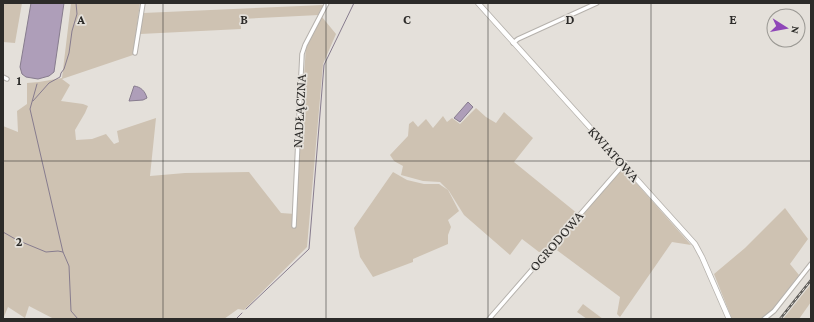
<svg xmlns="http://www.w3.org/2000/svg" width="814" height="322" font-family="'Crimson Pro',serif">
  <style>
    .green { fill: #cec2b2 }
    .water { fill: #ae9eb9; stroke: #877c8e }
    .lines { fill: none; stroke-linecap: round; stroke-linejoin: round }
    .stream { stroke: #877c8e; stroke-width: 1 }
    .minor-casing { stroke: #b5b1ac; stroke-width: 5.5 }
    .tertiary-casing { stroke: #b5b1ac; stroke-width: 6 }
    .minor { stroke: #fff; stroke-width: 3.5 }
    .tertiary { stroke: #fff; stroke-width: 4.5 }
    .rail-casing { stroke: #5f5d5a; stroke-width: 2.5 }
    .rail { stroke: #e4e0da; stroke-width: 1; stroke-dasharray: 3; stroke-linecap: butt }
    .grid { fill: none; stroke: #2c2b29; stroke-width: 1; stroke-opacity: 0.55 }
    .labels { text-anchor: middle; stroke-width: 3.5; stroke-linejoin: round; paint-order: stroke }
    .street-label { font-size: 14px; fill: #2c2b29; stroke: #e4e0da }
    .grid-label { font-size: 13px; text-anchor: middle; font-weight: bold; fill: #2c2b29; stroke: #e4e0da; stroke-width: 3.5; stroke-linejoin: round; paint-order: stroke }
  </style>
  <rect width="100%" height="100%" fill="#e4e0da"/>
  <!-- green -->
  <g class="green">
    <path d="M 3,3 L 22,3 L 15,43 L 3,42 Z"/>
    <path d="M 71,3 L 140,3 L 133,55 L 62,79 L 70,85 L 61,101 L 83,104 L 88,106 L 85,113 L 75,130 L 76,140 L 92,139 L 106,134 L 114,144 L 119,142 L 117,131 L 156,118 L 150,176 L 185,173 L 249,172 L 281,213 L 295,214 L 306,46 L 322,17 L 336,34 L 323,64 L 307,247 L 244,310 L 238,309 L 224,319 L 54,319 L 29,306 L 25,318 L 8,307 L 3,319 L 3,126 L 18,132 L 17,111 L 27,104 L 27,83 L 39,82 L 62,78 Z"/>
    <path d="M 324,5 L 319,15 L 241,19 L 241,29 L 140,34 L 143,13 Z"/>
    <path d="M 476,108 L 486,117 L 496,123 L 504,112 L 533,138 L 514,162 L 578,214 L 546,251 L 539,252 L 522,239 L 510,255 L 464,215 L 449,191 L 440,182 L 423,181 L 401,175 L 403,166 L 394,161 L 390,155 L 408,136 L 409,124 L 413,121 L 418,127 L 426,119 L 433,128 L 443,116 L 447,122 L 452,118 L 460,124 Z"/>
    <path d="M 622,167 L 691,245 L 672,242 L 620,317 L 617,314 L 620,297 L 554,248 L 610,182 Z"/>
    <path d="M 393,172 L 407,180 L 424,184 L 439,184 L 448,190 L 459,211 L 448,220 L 451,227 L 448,235 L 448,244 L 413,259 L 413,262 L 373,277 L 360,257 L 354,228 Z"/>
    <path d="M 785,208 L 808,239 L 790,264 L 799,275 L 765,319 L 732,319 L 714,274 L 745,248 Z"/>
    <path d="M 811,284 L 811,302 L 799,319 L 783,319 Z"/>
    <path d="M 583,304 L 603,319 L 587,319 L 577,312 Z"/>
  </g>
  <!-- water -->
  <g class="water">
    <path d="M 31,3 L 64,3 L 54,72 L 49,76 L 38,79 L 26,77 L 22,74 L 20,67 Z"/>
    <path d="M 134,86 C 141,87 145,91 147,98 L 143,100 L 129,101 Z"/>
    <path d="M 468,102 L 473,107 L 460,122 L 454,118 Z"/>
  </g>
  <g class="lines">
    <!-- stream -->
    <g class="stream">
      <path d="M 37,84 L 30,109 L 63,252"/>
      <path d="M 33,101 L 49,83 L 60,77 L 61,73 L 64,69 L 69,53 L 72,31 L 77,14 L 76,3"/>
      <path d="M 3,232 L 17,240 L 46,252 L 58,251 L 63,252 L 69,266 L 71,311 L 78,319"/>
      <path d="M 246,309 L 309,249 L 324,65 L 354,3"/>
      <path d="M 236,319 L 242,313"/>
    </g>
    <!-- minor casing -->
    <g class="minor-casing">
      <g id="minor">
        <path d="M 513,43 L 518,39 L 597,3"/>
        <path d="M 135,53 L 143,3"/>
        <path d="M 3,77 L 7,79"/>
        <path d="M 294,226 L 302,54 L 305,45 L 327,3"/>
        <path d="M 489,319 L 624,164"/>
        <path d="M 764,319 L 774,311 L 811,264"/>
      </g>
    </g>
    <!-- tertiary casing -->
    <g class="tertiary-casing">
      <path id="tertiary" d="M 478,3 L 695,244 L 702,257 L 729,319"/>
    </g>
    <!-- minor -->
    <use href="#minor" class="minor"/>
    <!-- tertiary -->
    <use href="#tertiary" class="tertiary"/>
    <!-- rail casing -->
    <g class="rail-casing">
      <path id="rail" d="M 780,319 L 811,280"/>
    </g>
    <!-- rail -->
    <use href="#rail" class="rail"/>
  </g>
  <!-- grid -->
  <path class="grid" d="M 163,3 L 163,319M 326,3 L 326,319M 488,3 L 488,319M 651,3 L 651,319M 3,161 L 811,161"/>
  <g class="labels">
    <!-- street labels -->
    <g class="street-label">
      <text transform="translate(299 111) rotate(-87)" y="5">NADŁĄCZNA</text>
      <text transform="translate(614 154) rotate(48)" y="5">KWIATOWA</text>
      <text transform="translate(556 241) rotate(-49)" y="5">OGRODOWA</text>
    </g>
  </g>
  <g class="grid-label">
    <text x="81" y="24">A</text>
    <text x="244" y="24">B</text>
    <text x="407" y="24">C</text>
    <text x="570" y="24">D</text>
    <text x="733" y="24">E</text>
    <text x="19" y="85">1</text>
    <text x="19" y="246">2</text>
  </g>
  <!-- border -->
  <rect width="814" height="322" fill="none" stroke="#2c2b29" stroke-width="8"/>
  <!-- north arrow -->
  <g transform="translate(786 28) rotate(101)"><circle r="19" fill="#e4e0da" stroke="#9a9893"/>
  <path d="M0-3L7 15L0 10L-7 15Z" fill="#8f46b8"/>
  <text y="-6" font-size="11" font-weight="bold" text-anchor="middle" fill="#2c2b29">N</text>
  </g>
</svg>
